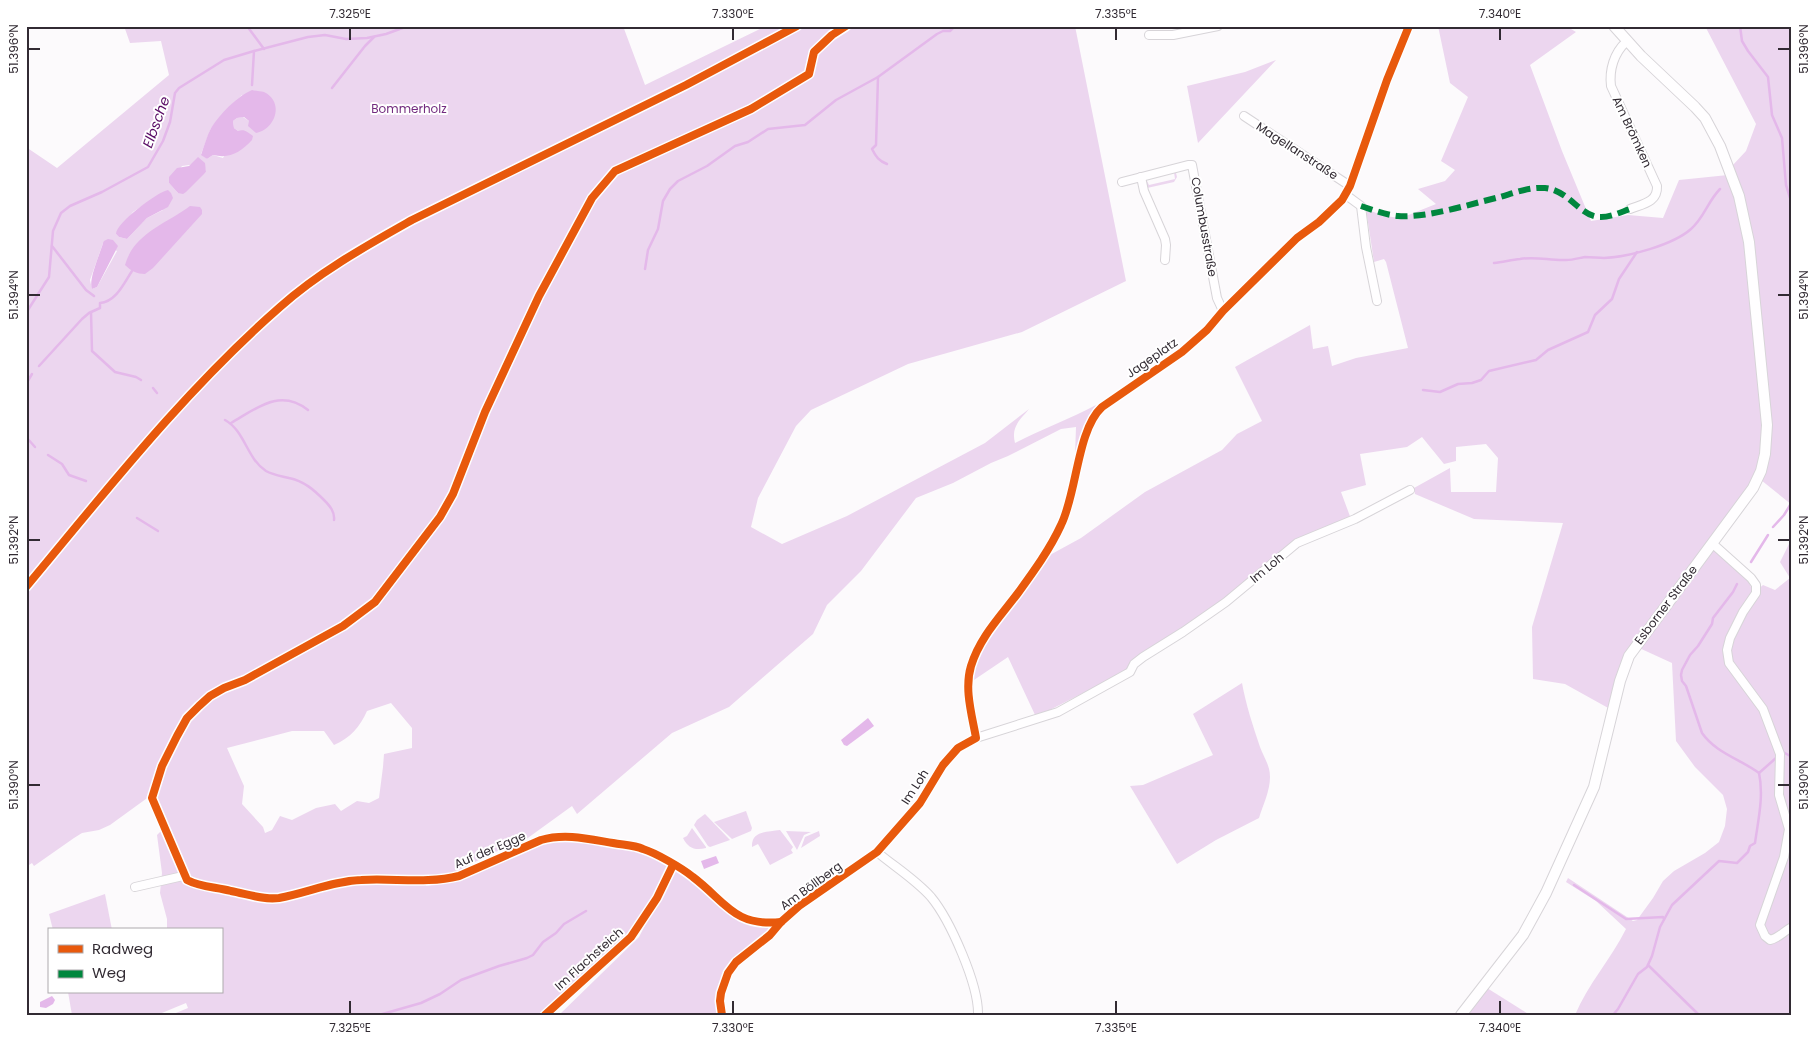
<svg xmlns="http://www.w3.org/2000/svg" width="1818" height="1041" font-family="Poppins,sans-serif">
  <style>
    .green { fill: #ecd6ef; fill-rule: evenodd }
    .water { fill: #e4b8ea }
    .lines { fill: none; stroke-linecap: round; stroke-linejoin: round }
    .stream { stroke: #e4b8ea; stroke-width: 2.5 }
    .street-casing { stroke: #d7d4d8; stroke-width: 10 }
    .secondary-casing { stroke: #d7d4d8; stroke-width: 12 }
    .street { stroke: #fffeff; stroke-width: 8 }
    .secondary { stroke: #fffeff; stroke-width: 10 }
    .quiet { stroke: #00873e; stroke-width: 6; stroke-dasharray: 12 6; stroke-linecap: butt }
    .cycleway-casing { stroke: #fff; stroke-width: 11 }
    .cycleway { stroke: #e8590c; stroke-width: 8 }
    .ticks { fill: none; stroke: #322b33; stroke-width: 2 }
    .labels { text-anchor: middle; stroke-width: 4; stroke-linejoin: round; paint-order: stroke }
    .park-label { font-size: 12px; fill: #732b7f; stroke: #fff }
    .street-label { font-size: 12px; fill: #322b33; stroke: #fff }
    .water-label { font-size: 14px; font-style: italic; fill: #590b65; stroke: #fff }
    .neatline { fill: none; stroke: #322b33; stroke-width: 2 }
    .ticks-label { font-size: 12px; text-anchor: middle; fill: #322b33 }
  </style>
  <rect width="100%" height="100%" fill="#fcfafc"/>
  <!-- green -->
  <g class="green">
    <path d="M 124,26 L 623,26 L 645,85 L 766,26 L 1075,26 L 1126,281 L 1022,332 L 908,364 L 811,410 L 796,426 L 758,498 L 751,527 L 782,544 L 847,516 L 985,443 L 1029,409 C 1019,421 1011,427 1015,443 C 1042,429 1070,419 1096,405 L 1088,423 L 1069,490 L 1075,455 L 1076,427 L 1061,429 L 1008,456 L 991,463 L 953,483 L 916,498 L 861,571 L 827,605 L 813,634 L 729,707 L 672,733 L 577,814 L 572,806 L 525,840 L 488,855 L 460,870 L 444,875 L 425,876 L 426,886 L 454,881 L 544,844 L 574,839 L 643,851 L 671,865 L 652,900 L 634,928 L 618,948 L 539,1015 L 171,1015 L 188,1008 L 186,1003 L 157,1015 L 72,1015 L 68,992 L 221,992 L 221,930 L 167,930 L 167,919 L 160,893 L 162,873 L 157,835 L 162,830 L 150,796 L 110,825 L 99,830 L 82,833 L 74,838 L 34,866 L 32,863 L 26,867 L 26,147 L 57,168 L 169,75 L 161,41 L 130,43 ZM 242,95 L 256,133 L 249,121 L 243,117 L 237,118 L 233,121 L 234,128 L 238,131 L 223,158 L 213,155 L 207,159 L 201,154 L 211,128 L 232,104 ZM 204,163 L 206,172 L 178,193 L 169,183 L 182,166 ZM 145,204 L 163,210 L 147,218 L 127,239 L 119,237 L 116,234 L 133,212 ZM 103,243 L 117,251 L 97,287 L 92,289 L 90,280 ZM 391,703 L 412,728 L 412,748 L 384,754 L 383,767 L 379,798 L 369,803 L 357,801 L 341,811 L 335,804 L 316,808 L 292,820 L 280,816 L 272,830 L 265,833 L 263,827 L 242,804 L 244,786 L 227,748 L 292,731 L 324,731 L 334,745 C 350,738 360,727 367,711 Z"/>
    <path d="M 1438,26 L 1566,26 L 1576,32 L 1530,65 L 1562,151 L 1591,221 L 1628,215 L 1663,218 L 1679,180 L 1728,175 L 1741,214 L 1763,435 L 1755,475 L 1745,496 L 1631,646 L 1610,709 L 1565,684 L 1533,679 L 1532,627 L 1563,523 L 1474,519 L 1415,494 L 1414,488 L 1450,468 L 1451,492 L 1496,492 L 1498,458 L 1486,444 L 1456,447 L 1456,461 L 1444,464 L 1422,437 L 1407,447 L 1360,454 L 1366,485 L 1341,492 L 1351,519 L 1321,530 L 1224,601 L 1146,652 L 1124,672 L 1036,717 L 1008,657 L 971,682 L 980,649 L 1048,556 L 1081,538 L 1145,492 L 1222,450 L 1237,434 L 1262,421 L 1235,367 L 1310,325 L 1313,349 L 1328,346 L 1332,366 L 1356,358 L 1408,348 L 1386,262 L 1384,259 L 1374,262 L 1366,209 L 1384,216 L 1401,218 L 1436,204 L 1418,189 L 1445,181 L 1455,170 L 1441,161 L 1468,97 L 1450,83 Z"/>
    <path d="M 1705,26 L 1792,26 L 1792,505 L 1761,480 L 1770,446 L 1761,338 L 1732,166 L 1746,151 L 1756,124 Z"/>
    <path d="M 1276,60 L 1198,143 L 1187,86 L 1245,72 Z"/>
    <path d="M 1174,172 L 1176,173 L 1177,177 L 1174,182 L 1147,188 L 1144,182 L 1146,179 L 1149,185 L 1175,179 Z"/>
    <path d="M 1792,538 L 1792,1015 L 1575,1015 C 1588,984 1611,959 1626,929 L 1596,901 L 1566,882 L 1568,878 L 1633,921 L 1637,920 L 1653,898 L 1663,881 L 1674,871 L 1705,853 L 1719,842 L 1725,826 L 1727,809 L 1723,795 L 1695,767 L 1676,741 L 1672,663 L 1637,647 L 1714,546 L 1744,573 L 1754,593 L 1763,585 L 1775,590 L 1790,578 L 1780,562 Z"/>
    <path d="M 1242,683 C 1246,705 1253,726 1260,747 C 1264,758 1270,765 1270,777 C 1270,791 1263,805 1259,818 L 1216,840 L 1177,864 L 1130,786 L 1143,785 L 1213,755 L 1193,714 Z"/>
    <path d="M 746,811 L 752,828 L 751,831 L 732,839 L 714,822 Z"/>
    <path d="M 705,814 L 730,840 L 710,847 L 708,846 L 694,825 L 697,820 Z"/>
    <path d="M 692,828 L 706,847 L 706,848 C 695,851 688,848 683,838 L 687,836 Z"/>
    <path d="M 780,830 L 793,847 L 791,850 L 793,853 L 770,865 L 758,844 L 752,847 C 751,831 767,832 780,830 Z"/>
    <path d="M 786,831 L 811,832 L 804,835 L 797,850 Z"/>
    <path d="M 819,831 L 820,836 L 801,848 L 805,837 Z"/>
    <path d="M 676,871 C 685,873 693,880 699,886 C 721,907 736,927 769,927 L 767,933 C 738,961 714,971 720,1015 L 559,1015 L 639,937 L 672,873 Z"/>
    <path d="M 105,894 L 112,930 L 53,930 L 49,914 Z"/>
    <path d="M 1487,988 L 1530,1015 L 1465,1015 Z"/>
  </g>
  <!-- water -->
  <g class="water">
    <path d="M 252,90 C 255,91 261,91 264,92 C 285,102 275,130 256,133 L 248,126 L 249,121 L 244,117 L 237,118 L 233,121 L 234,128 L 238,131 C 245,129 247,132 253,136 L 252,140 C 241,152 230,159 213,155 L 207,159 L 201,155 C 204,146 207,136 211,128 C 221,113 236,97 252,90 Z"/>
    <path d="M 198,157 L 205,163 L 206,172 L 186,192 L 183,194 L 178,193 L 169,183 L 169,177 L 177,168 L 189,166 Z"/>
    <path d="M 168,190 L 171,193 L 173,198 L 168,207 L 147,218 L 127,239 L 119,237 L 116,234 C 116,223 157,192 168,190 Z"/>
    <path d="M 190,206 L 200,207 L 202,210 L 202,214 L 153,268 L 145,274 C 137,274 131,271 125,265 C 134,233 166,224 190,206 Z"/>
    <path d="M 108,239 L 113,240 L 118,246 L 97,287 L 92,289 C 88,280 100,254 103,243 L 104,241 Z"/>
    <path d="M 868,718 L 874,726 L 847,746 L 844,745 L 841,740 Z"/>
    <path d="M 716,856 L 719,863 L 704,869 L 701,861 Z"/>
    <path d="M 52,996 L 55,1000 L 53,1004 L 46,1008 L 40,1007 L 40,1002 Z"/>
  </g>
  <g class="lines">
    <!-- stream -->
    <g class="stream">
      <path d="M 247,26 L 264,49"/>
      <path d="M 1740,26 L 1742,41 L 1748,51 L 1768,77 L 1772,115 L 1782,138 L 1786,185 L 1792,204"/>
      <path d="M 878,77 L 876,145 L 872,149 C 876,157 879,161 887,164"/>
      <path d="M 252,85 L 254,51"/>
      <path d="M 332,88 L 365,46 L 374,37"/>
      <path d="M 52,246 L 86,290 L 94,296"/>
      <path d="M 1494,263 C 1503,262 1511,260 1520,259 C 1536,256 1551,261 1566,260 C 1573,260 1579,258 1585,257 C 1592,257 1598,258 1604,258 C 1628,257 1673,245 1691,229 C 1704,218 1708,201 1720,189"/>
      <path d="M 645,269 L 648,250 L 658,229 L 663,201 L 670,189 L 678,181 L 707,166 L 735,146 L 748,142 L 768,129 L 805,125 L 836,100 L 878,77 L 937,34 L 943,31 L 950,31 L 955,26"/>
      <path d="M 91,312 L 92,351 L 115,372 L 136,377 L 141,380"/>
      <path d="M 26,313 L 49,277 L 53,231 L 61,213 L 70,206 L 102,192 L 148,167 L 163,141 L 170,122 L 175,93 L 179,88 L 224,60 L 254,51 L 308,37 L 325,35 L 346,39 L 367,38 L 386,34 L 408,26"/>
      <path d="M 39,366 L 82,319 L 89,313 L 100,308 L 100,303 C 116,302 124,283 132,271"/>
      <path d="M 26,384 L 32,374"/>
      <path d="M 153,388 L 157,393"/>
      <path d="M 1423,390 L 1440,392 L 1458,384 L 1472,383 L 1481,380 L 1489,371 L 1536,360 L 1548,350 L 1588,332 L 1595,315 L 1612,299 L 1619,279 L 1637,252"/>
      <path d="M 26,419 L 27,438 L 35,447"/>
      <path d="M 225,420 C 245,431 247,459 266,471 C 273,475 281,476 289,478 C 304,481 314,490 324,500 C 330,506 335,512 334,520"/>
      <path d="M 231,423 C 257,408 280,388 308,410"/>
      <path d="M 48,455 L 62,464 L 69,475 L 86,481"/>
      <path d="M 137,518 L 158,531"/>
      <path d="M 1773,527 L 1784,515 L 1792,502"/>
      <path d="M 1751,562 L 1768,535"/>
      <path d="M 1783,752 L 1792,757"/>
      <path d="M 1759,773 L 1776,758"/>
      <path d="M 1574,885 L 1626,919 L 1663,917 L 1664,919"/>
      <path d="M 1648,965 L 1699,1015"/>
      <path d="M 379,1015 L 421,1003 L 440,994 L 461,980 L 499,966 L 527,958 L 533,955 L 543,942 L 556,933 L 564,924 L 586,911"/>
      <path d="M 1613,1015 L 1618,1009 L 1638,974 L 1647,967 L 1652,956 L 1660,927 L 1672,905 L 1719,861 L 1737,863 L 1748,852 L 1750,846 L 1755,843 C 1758,821 1764,796 1759,773 C 1740,759 1716,753 1702,733 L 1686,686 L 1682,681 L 1681,675 L 1682,670 L 1690,655 L 1698,646 L 1712,624 L 1713,618 L 1733,592 L 1737,584"/>
    </g>
    <!-- street casing -->
    <g class="street-casing">
      <g id="street">
        <path d="M 1149,35 L 1173,35 L 1218,26"/>
        <path d="M 1626,42 C 1614,53 1609,70 1611,86 L 1657,186 C 1658,202 1643,204 1630,209"/>
        <path d="M 1244,116 L 1350,186"/>
        <path d="M 1141,177 L 1144,191 L 1165,239 L 1166,245 L 1165,260"/>
        <path d="M 1122,182 L 1188,165 L 1192,165 L 1217,298 L 1223,311"/>
        <path d="M 1346,195 L 1361,206 L 1366,247 L 1377,301"/>
        <path d="M 1713,544 L 1751,578 L 1756,585 L 1756,593 L 1743,612 L 1730,638 L 1727,650 L 1729,663 L 1763,709 L 1780,754 L 1779,795 L 1789,829 L 1784,857 L 1760,925 L 1765,936 L 1770,940 C 1779,938 1784,931 1792,927"/>
        <path d="M 976,738 C 972,715 964,689 971,666 C 980,637 1000,617 1018,593 C 1034,571 1050,549 1061,525 C 1077,493 1077,430 1102,407 L 1182,352 L 1207,330 L 1223,311 L 1297,238 L 1319,222 L 1342,200 L 1350,186 L 1387,80 L 1409,26"/>
        <path d="M 152,798 L 187,880 C 200,887 216,887 231,891 C 247,894 263,900 279,898 C 307,893 333,881 361,880 C 394,878 427,884 459,876 L 541,840 C 565,833 589,839 613,843 C 623,845 634,845 643,849 C 656,853 682,868 693,877 C 726,902 734,927 781,922"/>
        <path d="M 877,852 C 895,867 916,880 931,897 C 950,920 979,985 978,1015"/>
        <path d="M 135,887 L 183,876"/>
        <path d="M 545,1015 L 631,937 L 657,898 L 673,865"/>
        <path d="M 722,1015 L 720,1001 L 721,993 L 728,973 L 736,962 L 770,935 L 781,922 L 799,906 L 877,852 L 920,803 L 943,765 L 958,748 L 976,738 L 1058,712 L 1130,672 L 1134,664 L 1143,657 L 1183,632 L 1226,602 L 1297,543 L 1355,519 L 1410,490"/>
      </g>
    </g>
    <!-- secondary casing -->
    <g class="secondary-casing">
      <path id="secondary" d="M 1461,1015 L 1523,935 L 1546,893 L 1594,787 L 1620,681 L 1629,656 L 1753,488 L 1761,471 L 1765,454 L 1767,425 L 1749,242 L 1739,196 L 1720,146 L 1705,118 L 1695,107 L 1641,56 L 1614,26"/>
    </g>
    <!-- street -->
    <use href="#street" class="street"/>
    <!-- secondary -->
    <use href="#secondary" class="secondary"/>
    <!-- quiet -->
    <path class="quiet" d="M 1361,206 C 1373,210 1386,215 1398,216 C 1428,218 1470,204 1500,197 C 1514,193 1529,187 1545,188 C 1569,190 1581,218 1601,217 C 1611,217 1621,212 1630,209"/>
    <!-- cycleway casing -->
    <g class="cycleway-casing">
      <g id="cycleway">
        <path d="M 26,587 C 107,490 185,390 280,307 C 319,272 366,246 412,220 L 686,85 L 797,26"/>
        <path d="M 781,922 C 734,927 726,902 693,877 C 682,868 656,853 643,849 C 634,845 623,845 613,843 C 589,839 565,833 541,840 L 459,876 C 427,884 394,878 361,880 C 333,881 307,893 279,898 C 263,900 247,894 231,891 C 216,887 200,887 187,880 L 152,798 L 162,766 L 177,736 L 187,718 L 199,706 L 210,696 L 224,688 L 245,680 L 343,626 L 375,602 L 440,517 L 453,494 L 485,412 L 539,296 L 592,198 L 615,171 L 751,109 L 809,74 L 814,52 L 832,35 L 846,26"/>
        <path d="M 545,1015 L 631,937 L 657,898 L 673,865"/>
        <path d="M 722,1015 L 720,1001 L 721,993 L 728,973 L 736,962 L 770,935 L 781,922 L 799,906 L 877,852 L 920,803 L 943,765 L 958,748 L 976,738 C 972,715 964,689 971,666 C 980,637 1000,617 1018,593 C 1034,571 1050,549 1061,525 C 1077,493 1077,430 1102,407 L 1182,352 L 1207,330 L 1223,311 L 1297,238 L 1319,222 L 1342,200 L 1350,186 L 1387,80 L 1409,26"/>
      </g>
    </g>
    <!-- cycleway -->
    <use href="#cycleway" class="cycleway"/>
  </g>
  <!-- ticks -->
  <path class="ticks" d="M 350,28 L 350,40M 733,28 L 733,40M 1116,28 L 1116,40M 1500,28 L 1500,40M 28,49 L 40,49M 1778,49 L 1790,49M 28,295 L 40,295M 1778,295 L 1790,295M 28,540 L 40,540M 1778,540 L 1790,540M 28,785 L 40,785M 1778,785 L 1790,785M 350,1001 L 350,1014M 733,1001 L 733,1014M 1116,1001 L 1116,1014M 1500,1001 L 1500,1014"/>
  <g class="labels">
    <!-- park labels -->
    <g class="park-label">
      <text x="409" y="113">Bommerholz</text>
    </g>
    <!-- street labels -->
    <g class="street-label">
      <text transform="translate(1632 132) rotate(65)" y="4">Am Brömken</text>
      <text transform="translate(1297 151) rotate(33)" y="4">Magellanstraße</text>
      <text transform="translate(1204 227) rotate(80)" y="4">Columbusstraße</text>
      <text transform="translate(1152 358) rotate(-35)" y="4">Jageplatz</text>
      <text transform="translate(1267 568) rotate(-40)" y="4">Im Loh</text>
      <text transform="translate(1666 605) rotate(-53)" y="4">Esborner Straße</text>
      <text transform="translate(915 787) rotate(-57)" y="4">Im Loh</text>
      <text transform="translate(490 850) rotate(-23)" y="4">Auf der Egge</text>
      <text transform="translate(811 886) rotate(-36)" y="4">Am Böllberg</text>
      <text transform="translate(589 959) rotate(-42)" y="4">Im Flachsteich</text>
    </g>
    <!-- water labels -->
    <g class="water-label">
      <text transform="translate(156 122) rotate(-70)" y="5">Elbsche</text>
    </g>
  </g>
  <!-- border -->
  <rect width="1818" height="1041" fill="none" stroke="#ffffff" stroke-width="55"/>
  <!-- legend -->
  <rect x="48" y="928" width="175" height="65" fill="#ffffff" stroke="#adaaad"/>
  <rect x="58" y="945" width="25" height="8" fill="#e8590c" stroke="#adaaad"/>
  <text x="92" y="954" font-size="15" fill="#322b33">Radweg</text>
  <rect x="58" y="970" width="25" height="8" fill="#00873e" stroke="#adaaad"/>
  <text x="92" y="978" font-size="15" fill="#322b33">Weg</text>
  <rect x="28" y="28" width="1762" height="986" class="neatline"/>
  <g class="ticks-label">
    <text x="350" y="18">7.325°E</text>
    <text x="733" y="18">7.330°E</text>
    <text x="1116" y="18">7.335°E</text>
    <text x="1500" y="18">7.340°E</text>
    <text transform="translate(14 49) rotate(-90)" y="4">51.396°N</text>
    <text transform="translate(1804 49) rotate(-90)" y="4">51.396°N</text>
    <text transform="translate(14 295) rotate(-90)" y="4">51.394°N</text>
    <text transform="translate(1804 295) rotate(-90)" y="4">51.394°N</text>
    <text transform="translate(14 540) rotate(-90)" y="4">51.392°N</text>
    <text transform="translate(1804 540) rotate(-90)" y="4">51.392°N</text>
    <text transform="translate(14 785) rotate(-90)" y="4">51.390°N</text>
    <text transform="translate(1804 785) rotate(-90)" y="4">51.390°N</text>
    <text x="350" y="1032">7.325°E</text>
    <text x="733" y="1032">7.330°E</text>
    <text x="1116" y="1032">7.335°E</text>
    <text x="1500" y="1032">7.340°E</text>
  </g>
</svg>
